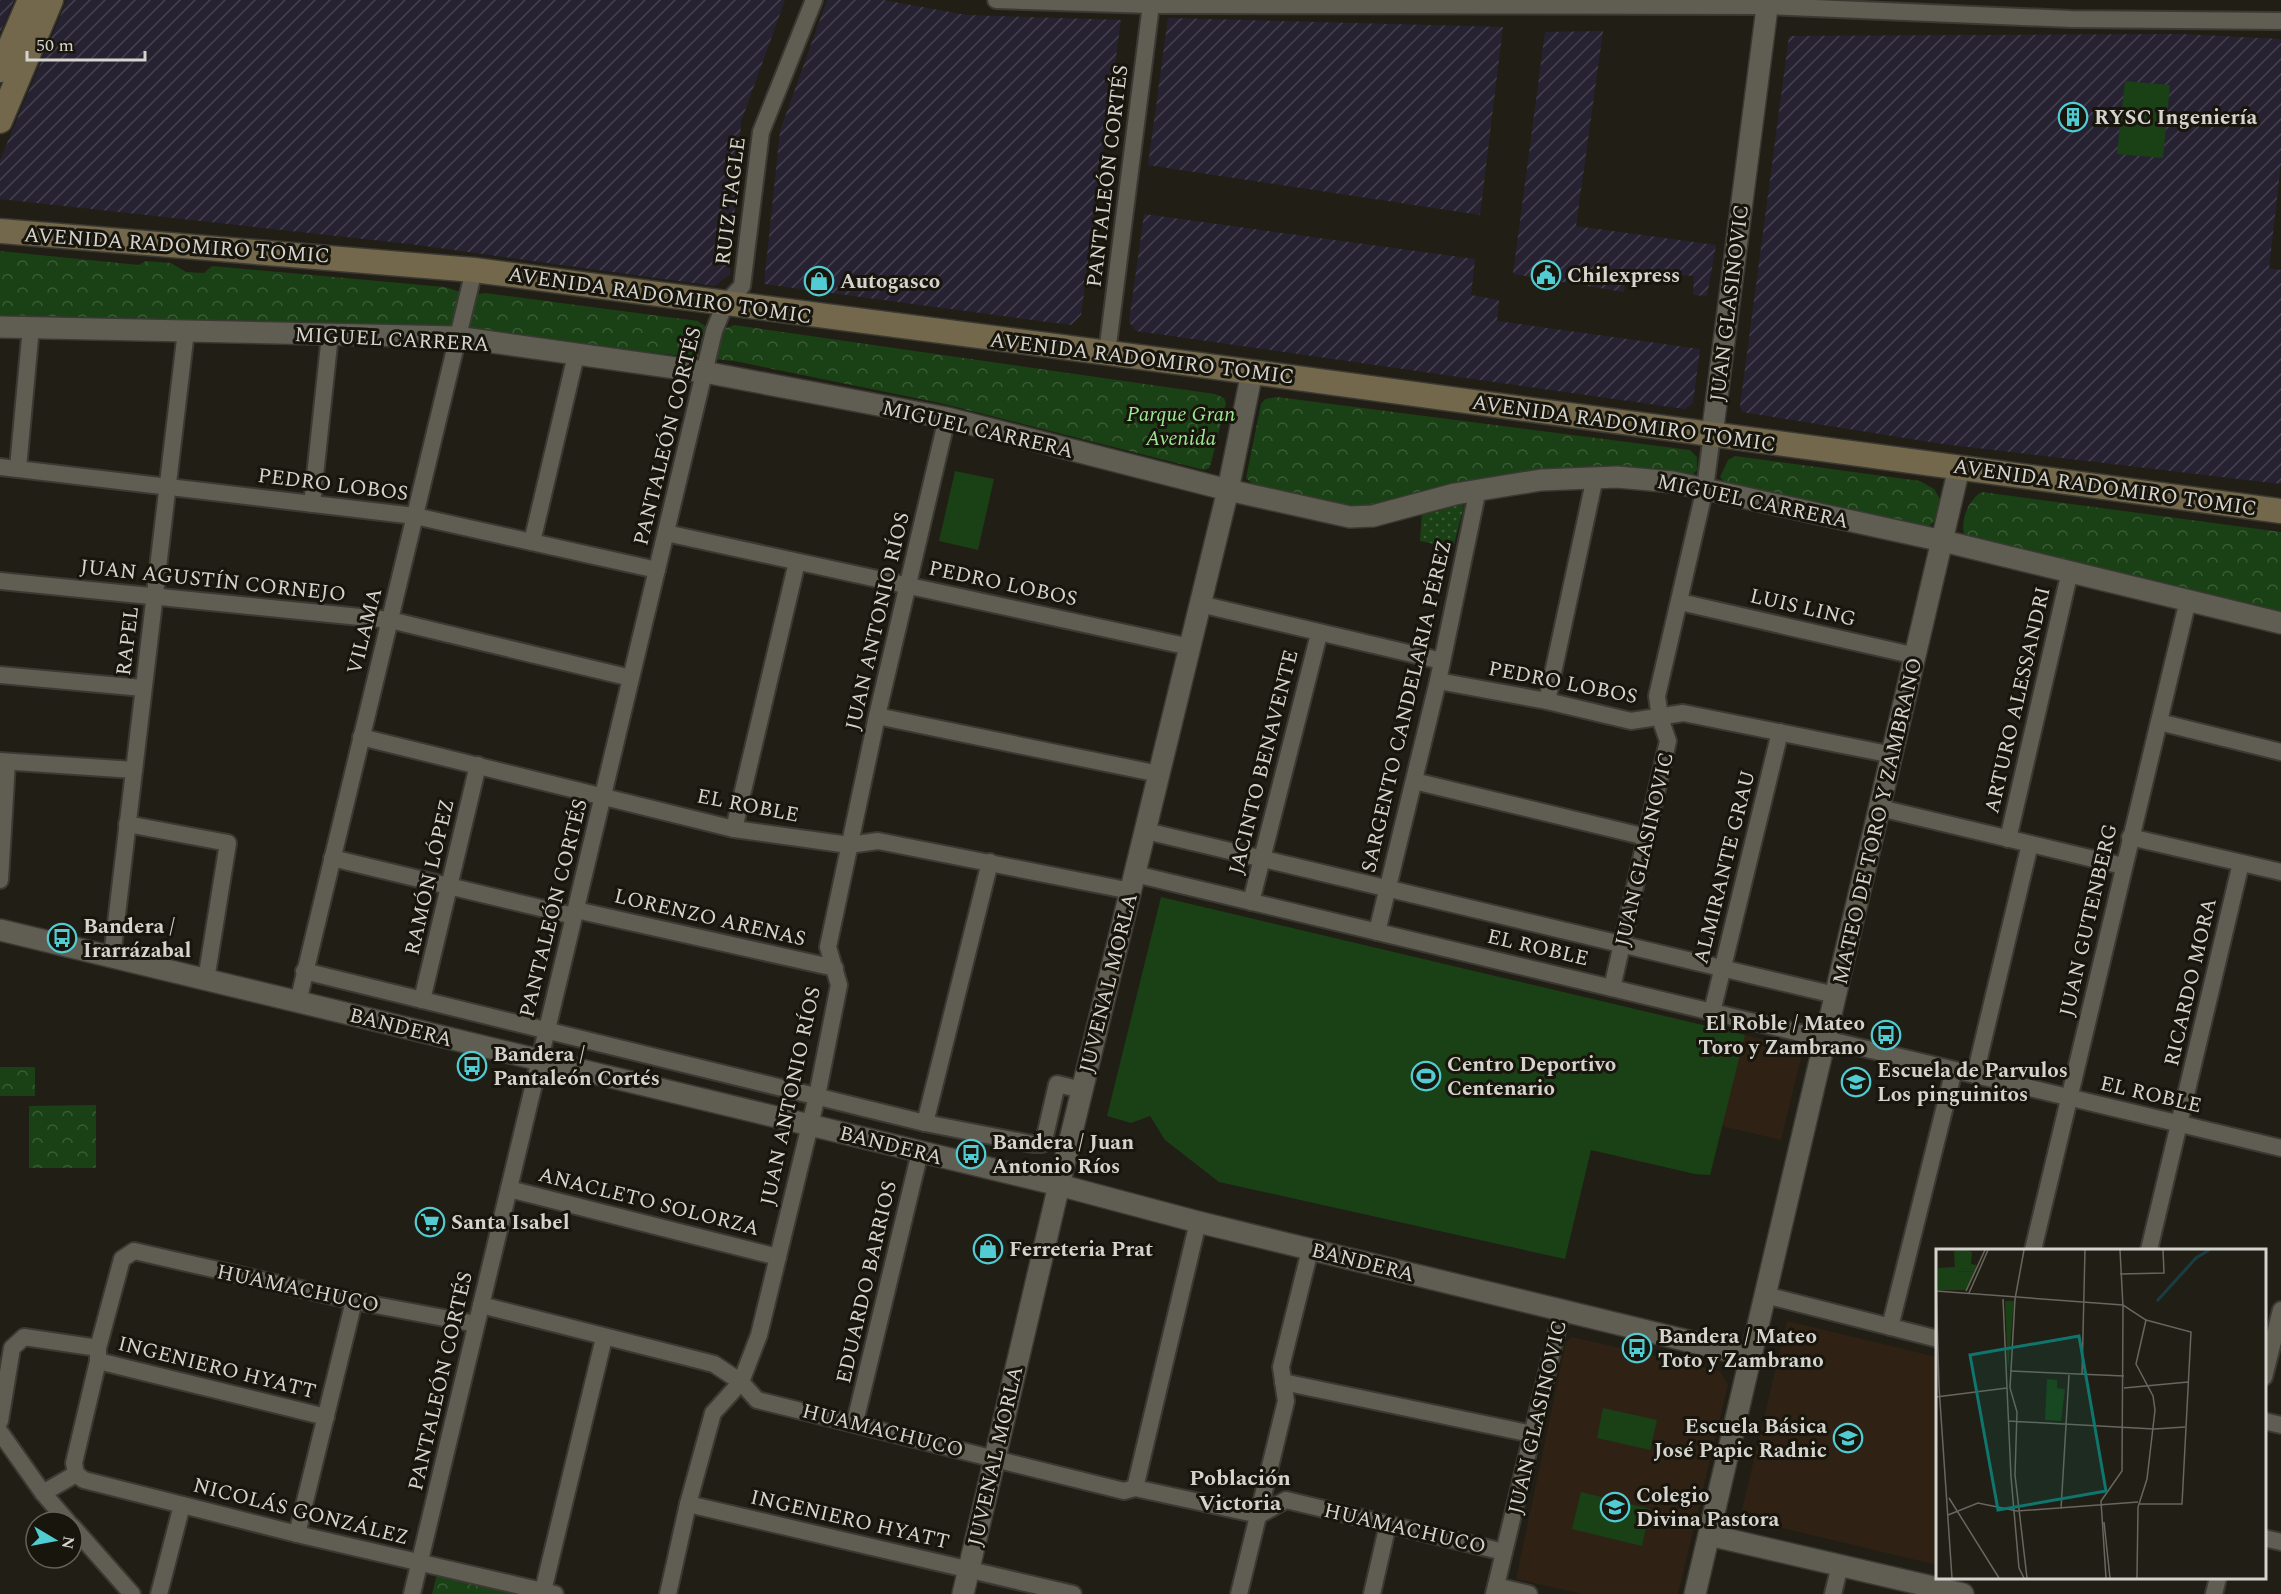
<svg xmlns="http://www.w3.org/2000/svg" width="2281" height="1594" font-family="Spectral,serif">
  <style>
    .industrial { fill: url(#industrial-furrows) }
    .education { fill: #2f2215 }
    .grass { fill: url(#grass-dots) }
    .park { fill: url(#park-crowns) }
    .pitch { fill: #1a4015 }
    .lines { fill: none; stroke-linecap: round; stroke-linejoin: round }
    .minor-casing { stroke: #3b3933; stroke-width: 20 }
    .tertiary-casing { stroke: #3b3933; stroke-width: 24 }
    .secondary-casing { stroke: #3b3933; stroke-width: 27 }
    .minor { stroke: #605d52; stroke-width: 16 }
    .tertiary { stroke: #605d52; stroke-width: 21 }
    .secondary { stroke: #73674c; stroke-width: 24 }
    .labels { text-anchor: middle; stroke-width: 6; stroke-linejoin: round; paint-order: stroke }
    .poi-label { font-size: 21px; font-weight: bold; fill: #d5d3cd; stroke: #17150c; text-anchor: start }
    .street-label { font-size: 21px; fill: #d5d3cd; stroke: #17150c }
    .park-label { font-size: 21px; font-style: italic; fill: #9de893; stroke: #17150c }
    .neighbourhood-label { font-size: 22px; font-weight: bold; fill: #d5d3cd; stroke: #17150c }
    .inset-river { fill: none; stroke: #183d43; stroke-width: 3 }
    .inset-road { fill: none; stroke: #69665f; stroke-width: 1.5 }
    .view { fill: #0f766e; fill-opacity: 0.15; stroke: #0f766e; stroke-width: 3 }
    .inset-edge { fill: none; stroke: #d5d3cd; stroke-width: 3 }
  </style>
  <defs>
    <pattern id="industrial-furrows" width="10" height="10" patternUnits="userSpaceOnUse" patternTransform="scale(1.5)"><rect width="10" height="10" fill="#272232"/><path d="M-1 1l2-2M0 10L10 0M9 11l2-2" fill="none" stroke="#45414e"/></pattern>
    <pattern id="grass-dots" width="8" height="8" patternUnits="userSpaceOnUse" patternTransform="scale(1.5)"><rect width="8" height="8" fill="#1a4015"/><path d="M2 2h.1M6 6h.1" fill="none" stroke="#3a5b36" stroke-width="1.8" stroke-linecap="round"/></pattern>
    <pattern id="park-crowns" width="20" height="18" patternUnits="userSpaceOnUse" patternTransform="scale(1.5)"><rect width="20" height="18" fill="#1a4015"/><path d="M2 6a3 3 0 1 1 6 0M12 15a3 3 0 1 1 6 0" fill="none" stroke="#3a5b36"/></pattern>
  </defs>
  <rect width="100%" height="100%" fill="#211e15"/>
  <!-- industrial -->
  <g class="industrial">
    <path d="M 0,0 L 14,0 L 0,33 Z"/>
    <path d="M 67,0 L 785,0 L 741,122 L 730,274 L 715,286 L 410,244 L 0,199 L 0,160 Z"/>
    <path d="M 827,0 L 883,0 L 967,15 L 1121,20 L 1081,315 L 1071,325 L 764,284 L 780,131 Z"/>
    <path d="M 1168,18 L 1503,27 L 1480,215 L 1148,165 Z"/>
    <path d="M 1603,31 L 1576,226 L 1716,245 L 1707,296 L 1693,295 L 1694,276 L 1627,271 L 1624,292 L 1513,274 L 1545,32 Z"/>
    <path d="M 2181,34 L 2281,39 L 2281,163 L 2269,268 L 2281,270 L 2281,484 L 1943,444 L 1742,412 L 1740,406 L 1789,36 Z"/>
    <path d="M 1144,214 L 1475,259 L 1471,295 L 1499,300 L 1497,321 L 1700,349 L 1693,403 L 1685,409 L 1136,331 L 1129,322 Z"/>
  </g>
  <!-- education -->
  <g class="education">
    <path d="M 1745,1035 L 1803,1050 L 1781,1140 L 1722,1126 Z"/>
    <path d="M 1787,1321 L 1937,1357 L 1937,1565 L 1740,1518 Z"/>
    <path d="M 1572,1337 L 1720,1371 L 1728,1385 L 1678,1594 L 1582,1594 L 1516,1579 L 1566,1342 Z"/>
  </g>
  <!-- grass -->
  <path class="grass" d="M 1459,503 L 1464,506 L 1453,548 L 1420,541 L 1422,511 Z"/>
  <!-- park -->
  <g class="park">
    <path d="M 0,251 L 139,265 L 146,261 L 171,263 L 186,272 L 204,273 L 212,266 L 445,287 L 470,295 L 485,293 L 698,321 C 707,330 724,330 734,325 L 1215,394 L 1224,398 L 1226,403 L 1211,463 L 1209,468 L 1204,470 L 940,403 L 734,361 L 456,333 L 186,326 L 0,315 Z"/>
    <path d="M 1277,397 L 1690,450 L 1697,457 L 1697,470 L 1691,476 L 1614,466 L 1553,470 L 1361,506 L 1342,505 L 1253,484 L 1246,478 L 1261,404 L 1265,399 Z"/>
    <path d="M 1735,456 L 1920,481 L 1934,489 L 1940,499 C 1938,513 1938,525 1923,528 L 1724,482 L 1720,477 L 1728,460 Z"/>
    <path d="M 1982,492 L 2281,532 L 2281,614 L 1966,539 C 1958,524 1968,499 1982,492 Z"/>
    <rect x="0" y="1067" width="35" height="29"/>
    <path d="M 96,1105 L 96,1168 L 29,1168 L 29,1106 Z"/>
    <path d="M 437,1574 L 521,1594 L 432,1594 Z"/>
  </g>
  <!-- pitch -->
  <g class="pitch">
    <path d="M 2125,81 L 2170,85 L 2163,158 L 2117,154 Z"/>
    <path d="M 955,471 L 994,479 L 978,550 L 939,541 Z"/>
    <path d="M 1161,897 L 1745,1035 L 1710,1175 L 1695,1174 L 1591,1150 L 1565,1259 L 1219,1182 L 1165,1140 L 1150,1116 L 1131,1123 L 1107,1116 Z"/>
    <path d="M 1603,1408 L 1657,1420 L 1650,1450 L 1597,1438 Z"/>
    <path d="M 1581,1492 L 1650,1509 L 1642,1546 L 1572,1529 Z"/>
  </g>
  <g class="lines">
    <!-- minor casing -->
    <g class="minor-casing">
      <g id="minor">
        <path d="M 996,0 L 1151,5 L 1768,6 L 2071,19 L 2281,21"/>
        <path d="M 1107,353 L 1151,5"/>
        <path d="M 0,467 L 415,516 L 657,570"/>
        <path d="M 18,468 L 31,327"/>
        <path d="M 312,504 L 330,335"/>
        <path d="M 666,533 L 1190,647"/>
        <path d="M 532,542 L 576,355"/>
        <path d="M 0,581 L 390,620 L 631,678"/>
        <path d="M 1680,602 L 1916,656"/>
        <path d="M 1200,604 L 1442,661"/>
        <path d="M 0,675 L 143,688"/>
        <path d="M 1438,681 L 1547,701 L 1631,721 L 1683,713 L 1893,755"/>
        <path d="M 1547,701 L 1595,477"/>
        <path d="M 877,716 L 1159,774"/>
        <path d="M 2159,722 L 2281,752"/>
        <path d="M 361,737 L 734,829 L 849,845 L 878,841 L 1131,891"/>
        <path d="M 0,761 L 134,770"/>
        <path d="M 1414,781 L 1646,837"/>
        <path d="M 1880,808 L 2123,866"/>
        <path d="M 127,824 L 228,843 L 206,980"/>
        <path d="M 734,829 L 797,562"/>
        <path d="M 1146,831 L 1835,995"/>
        <path d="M 2130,837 L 2281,872"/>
        <path d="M 2008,839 L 2070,571"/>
        <path d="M 332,858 L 574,916"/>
        <path d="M 1135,874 L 2281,1148"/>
        <path d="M 0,880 L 7,762"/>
        <path d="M 1251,902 L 1319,634"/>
        <path d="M 576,910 L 835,968"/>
        <path d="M 1377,932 L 1438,681 L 1478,489"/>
        <path d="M 112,957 L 186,331"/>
        <path d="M 304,971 L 925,1123 L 1033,1144 L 1042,1144 L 1045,1136 L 1057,1084 L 1082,1090"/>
        <path d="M 1612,988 L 1668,741 L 1660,718 L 1657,696 L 1705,488 L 1712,435"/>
        <path d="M 422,1000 L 478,765"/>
        <path d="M 298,1002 L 474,270"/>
        <path d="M 1712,1012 L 1780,732"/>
        <path d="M 1975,1075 L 2030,844"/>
        <path d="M 925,1123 L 990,862"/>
        <path d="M 509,1189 L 778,1257"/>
        <path d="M 2033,1250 L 2188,600"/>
        <path d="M 2149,1250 L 2241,863"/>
        <path d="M 1765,1295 L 1938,1339"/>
        <path d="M 481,1305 L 714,1364 L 741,1382 L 757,1400 L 1124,1491 L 1135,1488 L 1259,1515 L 1286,1500 L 1504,1552"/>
        <path d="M 1890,1327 L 1954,1070"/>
        <path d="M 98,1361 L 326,1417"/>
        <path d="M 2264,1377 L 2281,1310"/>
        <path d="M 1283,1382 L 1532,1434"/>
        <path d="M 0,1421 L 12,1348 L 24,1337 L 98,1348"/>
        <path d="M 2264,1421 L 2281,1425"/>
        <path d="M 855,1422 L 920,1152"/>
        <path d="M 0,1432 L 43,1493 L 68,1522"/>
        <path d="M 76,1474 L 74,1463 L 98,1361 L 98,1348 L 122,1259 L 134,1251 L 354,1301 L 476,1324"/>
        <path d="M 76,1474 L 84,1480 L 297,1534 L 555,1594"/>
        <path d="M 1135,1488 L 1198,1222"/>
        <path d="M 43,1493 L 76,1474"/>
        <path d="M 688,1504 L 1073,1594"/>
        <path d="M 72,1526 L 132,1594"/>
        <path d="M 297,1534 L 354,1301"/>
        <path d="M 2264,1538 L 2281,1542"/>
        <path d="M 1496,1586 L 1529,1594"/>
        <path d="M 543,1591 L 604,1338"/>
        <path d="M 159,1594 L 182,1505"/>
        <path d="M 412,1594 L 714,331 L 725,304 L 742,286 L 761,132 L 814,0"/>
        <path d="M 668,1594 L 688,1504 L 713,1413 L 741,1382 L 759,1335 L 817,1096 L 839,985 L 828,947 L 877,716 L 947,418"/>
        <path d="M 1239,1594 L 1286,1401 L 1281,1367 L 1310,1250"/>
        <path d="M 1372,1594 L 1388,1524"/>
        <path d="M 1494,1594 L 1562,1310"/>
        <path d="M 1833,1594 L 1840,1565"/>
        <path d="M 2214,1594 L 2218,1578"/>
      </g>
    </g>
    <!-- tertiary casing -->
    <g class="tertiary-casing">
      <g id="tertiary">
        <path d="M 0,327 L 456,337 L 704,372 L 947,418 L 1228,490 L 1350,517 L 1373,516 L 1455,494 L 1541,480 L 1617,477 L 1673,482 L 1943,541 L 2281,623"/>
        <path d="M 1712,435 L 1768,0"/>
        <path d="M 0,930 L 1059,1185 L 1198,1222 L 1750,1356"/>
        <path d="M 1709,1535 L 1963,1594"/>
        <path d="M 963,1594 L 1059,1185 L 1228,490 L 1252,372"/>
        <path d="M 1695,1594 L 1959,468"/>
      </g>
    </g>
    <!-- secondary casing -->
    <g class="secondary-casing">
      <g id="secondary">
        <path d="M 0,70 L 30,0"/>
        <path d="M 0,121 L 51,0"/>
        <path d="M 0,231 L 474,270 L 1200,365 L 2281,511"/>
      </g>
    </g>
    <!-- minor -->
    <use href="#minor" class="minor"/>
    <!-- tertiary -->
    <use href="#tertiary" class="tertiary"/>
    <!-- secondary -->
    <use href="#secondary" class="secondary"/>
  </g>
  <!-- icons -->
  <defs>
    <g id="building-ring" transform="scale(1.5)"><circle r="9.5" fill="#17150c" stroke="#51ccd2" stroke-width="1.5"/><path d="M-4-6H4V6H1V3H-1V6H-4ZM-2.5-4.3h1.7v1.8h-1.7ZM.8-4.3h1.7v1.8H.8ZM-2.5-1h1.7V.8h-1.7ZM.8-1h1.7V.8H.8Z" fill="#51ccd2"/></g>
    <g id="civic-ring" transform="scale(1.5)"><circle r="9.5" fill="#17150c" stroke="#51ccd2" stroke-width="1.5"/><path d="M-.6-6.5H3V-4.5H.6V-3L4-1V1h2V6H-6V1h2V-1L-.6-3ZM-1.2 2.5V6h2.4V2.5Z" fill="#51ccd2"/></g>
    <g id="shop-ring" transform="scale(1.5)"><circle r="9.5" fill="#17150c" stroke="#51ccd2" stroke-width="1.5"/><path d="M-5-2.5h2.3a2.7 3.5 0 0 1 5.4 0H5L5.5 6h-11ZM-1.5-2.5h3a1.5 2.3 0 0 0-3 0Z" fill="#51ccd2"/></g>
    <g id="bus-ring" transform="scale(1.5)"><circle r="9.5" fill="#17150c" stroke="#51ccd2" stroke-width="1.5"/><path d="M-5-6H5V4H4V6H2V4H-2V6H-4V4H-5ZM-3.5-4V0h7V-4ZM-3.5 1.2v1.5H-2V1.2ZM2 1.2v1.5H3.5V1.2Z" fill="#51ccd2"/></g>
    <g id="stadium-ring" transform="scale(1.5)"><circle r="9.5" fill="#17150c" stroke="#51ccd2" stroke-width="1.5"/><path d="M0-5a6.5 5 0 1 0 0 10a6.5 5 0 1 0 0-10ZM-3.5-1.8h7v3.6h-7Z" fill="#51ccd2"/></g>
    <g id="school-ring" transform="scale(1.5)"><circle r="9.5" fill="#17150c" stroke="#51ccd2" stroke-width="1.5"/><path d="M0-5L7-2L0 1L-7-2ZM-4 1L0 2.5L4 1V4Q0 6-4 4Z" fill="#51ccd2"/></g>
    <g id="supermarket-ring" transform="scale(1.5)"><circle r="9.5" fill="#17150c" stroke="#51ccd2" stroke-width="1.5"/><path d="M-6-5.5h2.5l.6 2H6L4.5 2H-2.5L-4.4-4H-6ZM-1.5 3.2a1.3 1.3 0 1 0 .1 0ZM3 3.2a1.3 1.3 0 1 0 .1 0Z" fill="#51ccd2"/></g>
  </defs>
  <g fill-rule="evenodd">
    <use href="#building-ring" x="2073" y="117"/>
    <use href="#civic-ring" x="1546" y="275"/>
    <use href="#shop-ring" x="819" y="281"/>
    <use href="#bus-ring" x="62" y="938"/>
    <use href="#bus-ring" x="1886" y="1035"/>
    <use href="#bus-ring" x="472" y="1066"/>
    <use href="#stadium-ring" x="1426" y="1076"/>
    <use href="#school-ring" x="1856" y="1082"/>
    <use href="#bus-ring" x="971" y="1154"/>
    <use href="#supermarket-ring" x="430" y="1222"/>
    <use href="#shop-ring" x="988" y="1249"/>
    <use href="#bus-ring" x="1637" y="1348"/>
    <use href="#school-ring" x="1848" y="1438"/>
    <use href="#school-ring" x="1615" y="1507"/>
  </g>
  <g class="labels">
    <!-- poi labels -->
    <g class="poi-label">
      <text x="2094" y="124">RYSC Ingeniería</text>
      <text x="1567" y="282">Chilexpress</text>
      <text x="840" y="288">Autogasco</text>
      <text x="83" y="933">Bandera /<tspan x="83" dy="24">Irarrázabal</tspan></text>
      <text x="1865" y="1030" text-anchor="end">El Roble / Mateo<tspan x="1865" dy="24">Toro y Zambrano</tspan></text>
      <text x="493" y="1061">Bandera /<tspan x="493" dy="24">Pantaleón Cortés</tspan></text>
      <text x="1447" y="1071">Centro Deportivo<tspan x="1447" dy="24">Centenario</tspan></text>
      <text x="1877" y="1077">Escuela de Parvulos<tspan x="1877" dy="24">Los pinguinitos</tspan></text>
      <text x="992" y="1149">Bandera / Juan<tspan x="992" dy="24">Antonio Ríos</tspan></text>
      <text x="451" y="1229">Santa Isabel</text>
      <text x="1009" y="1256">Ferreteria Prat</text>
      <text x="1658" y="1343">Bandera / Mateo<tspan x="1658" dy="24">Toto y Zambrano</tspan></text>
      <text x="1827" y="1433" text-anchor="end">Escuela Básica<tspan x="1827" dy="24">José Papic Radnic</tspan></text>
      <text x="1636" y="1502">Colegio<tspan x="1636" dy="24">Divina Pastora</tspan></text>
    </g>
    <!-- street labels -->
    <g class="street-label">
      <text transform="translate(1107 176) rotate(-83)" y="7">PANTALEÓN CORTÉS</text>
      <text transform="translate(730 201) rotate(-83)" y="7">RUIZ TAGLE</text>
      <text transform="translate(177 245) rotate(4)" y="7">AVENIDA RADOMIRO TOMIC</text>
      <text transform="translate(660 295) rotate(8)" y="7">AVENIDA RADOMIRO TOMIC</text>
      <text transform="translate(1729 303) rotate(-83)" y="7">JUAN GLASINOVIC</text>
      <text transform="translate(392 339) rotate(3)" y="7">MIGUEL CARRERA</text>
      <text transform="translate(1142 358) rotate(7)" y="7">AVENIDA RADOMIRO TOMIC</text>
      <text transform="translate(1624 423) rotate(8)" y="7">AVENIDA RADOMIRO TOMIC</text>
      <text transform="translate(978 429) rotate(13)" y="7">MIGUEL CARRERA</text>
      <text transform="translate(667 436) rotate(-76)" y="7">PANTALEÓN CORTÉS</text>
      <text transform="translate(333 484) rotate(7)" y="7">PEDRO LOBOS</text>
      <text transform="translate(2105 487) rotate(8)" y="7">AVENIDA RADOMIRO TOMIC</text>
      <text transform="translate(1753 501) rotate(12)" y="7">MIGUEL CARRERA</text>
      <text transform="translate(213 580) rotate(6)" y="7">JUAN AGUSTÍN CORNEJO</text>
      <text transform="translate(1003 583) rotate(12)" y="7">PEDRO LOBOS</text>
      <text transform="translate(1803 607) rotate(13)" y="7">LUIS LING</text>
      <text transform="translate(877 621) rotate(-77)" y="7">JUAN ANTONIO RÍOS</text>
      <text transform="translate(364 631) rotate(-76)" y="7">VILAMA</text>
      <text transform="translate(127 641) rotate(-83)" y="7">RAPEL</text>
      <text transform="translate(1563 682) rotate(11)" y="7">PEDRO LOBOS</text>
      <text transform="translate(2017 700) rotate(-77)" y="7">ARTURO ALESSANDRI</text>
      <text transform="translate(1406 706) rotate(-77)" y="7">SARGENTO CANDELARIA PÉREZ</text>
      <text transform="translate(1263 762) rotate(-76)" y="7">JACINTO BENAVENTE</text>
      <text transform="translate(748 805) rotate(11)" y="7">EL ROBLE</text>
      <text transform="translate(1877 821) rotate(-77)" y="7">MATEO DE TORO Y ZAMBRANO</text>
      <text transform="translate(1644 849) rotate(-77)" y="7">JUAN GLASINOVIC</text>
      <text transform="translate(1724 867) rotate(-76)" y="7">ALMIRANTE GRAU</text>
      <text transform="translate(429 877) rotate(-77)" y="7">RAMÓN LÓPEZ</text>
      <text transform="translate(553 908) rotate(-76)" y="7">PANTALEÓN CORTÉS</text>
      <text transform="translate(710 917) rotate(13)" y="7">LORENZO ARENAS</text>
      <text transform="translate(2088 920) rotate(-77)" y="7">JUAN GUTENBERG</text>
      <text transform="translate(1538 947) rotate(13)" y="7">EL ROBLE</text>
      <text transform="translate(2190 982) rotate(-77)" y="7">RICARDO MORA</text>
      <text transform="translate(1108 983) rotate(-76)" y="7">JUVENAL MORLA</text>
      <text transform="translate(401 1027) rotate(14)" y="7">BANDERA</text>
      <text transform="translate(2151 1094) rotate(13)" y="7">EL ROBLE</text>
      <text transform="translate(790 1096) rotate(-78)" y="7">JUAN ANTONIO RÍOS</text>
      <text transform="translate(891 1145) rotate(14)" y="7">BANDERA</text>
      <text transform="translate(649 1201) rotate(14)" y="7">ANACLETO SOLORZA</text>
      <text transform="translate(1363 1262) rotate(14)" y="7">BANDERA</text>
      <text transform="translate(866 1282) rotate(-77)" y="7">EDUARDO BARRIOS</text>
      <text transform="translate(298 1288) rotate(12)" y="7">HUAMACHUCO</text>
      <text transform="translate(217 1367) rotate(14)" y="7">INGENIERO HYATT</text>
      <text transform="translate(440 1381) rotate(-77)" y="7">PANTALEÓN CORTÉS</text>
      <text transform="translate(1537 1417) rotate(-77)" y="7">JUAN GLASINOVIC</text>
      <text transform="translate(883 1430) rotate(14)" y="7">HUAMACHUCO</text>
      <text transform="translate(995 1456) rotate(-77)" y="7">JUVENAL MORLA</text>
      <text transform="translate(301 1511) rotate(14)" y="7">NICOLÁS GONZÁLEZ</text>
      <text transform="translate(850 1519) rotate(13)" y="7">INGENIERO HYATT</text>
      <text transform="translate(1405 1528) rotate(13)" y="7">HUAMACHUCO</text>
    </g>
    <!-- park labels -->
    <g class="park-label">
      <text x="1181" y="421">Parque Gran<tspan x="1181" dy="24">Avenida</tspan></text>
    </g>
    <!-- neighbourhood labels -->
    <g class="neighbourhood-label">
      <text x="1240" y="1485">Población<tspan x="1240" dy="25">Victoria</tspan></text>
    </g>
  </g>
  <!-- overview -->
  <g transform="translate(1936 1249)">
    <rect width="330" height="330" fill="#211e15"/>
    <path d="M 31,1 L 36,3 L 35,15 L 41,16 L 38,23 L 19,22 L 18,2 Z" fill="#1a4015"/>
    <path d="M 69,52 L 78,52 L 72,121 Z" fill="#1a4015"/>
    <path d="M 19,18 L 19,22 L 38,23 L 30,41 L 2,41 L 2,19 ZM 111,130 L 121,131 L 121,139 L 129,140 L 125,172 L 109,171 Z" fill="#1a4015"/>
    <path class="inset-river" d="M 221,52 L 260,9 L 273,1"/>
    <path class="inset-road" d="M 88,1 L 79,50 L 74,139 L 81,163 L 79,226 L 91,329M 184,1 L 187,58M 184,25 L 228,24 L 227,1M 0,30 L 3,138 L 16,329M 0,42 L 187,56 L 210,71 L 200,115 L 217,147 L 219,161 L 211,230 L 202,258 L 201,329M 30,42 L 49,1M 33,44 L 52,1M 67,50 L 75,228 L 83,319 L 88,329M 74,122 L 188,127M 146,126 L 149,1M 188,139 L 252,133M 0,148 L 71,139M 72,172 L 218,180 L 249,178M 13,249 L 63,329M 203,255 L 246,255 L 255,83 L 210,71M 125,260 L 133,126M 12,266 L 42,254 L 81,262 L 202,253M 168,273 L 174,329M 170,329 L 165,252 L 186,222 L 187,58"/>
    <path class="view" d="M 143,87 L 170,242 L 62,261 L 34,106 Z"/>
    <rect width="330" height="330" class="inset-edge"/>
  </g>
  <!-- north arrow -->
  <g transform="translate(54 1540) rotate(100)"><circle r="28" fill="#17150c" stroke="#636159" stroke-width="1.5"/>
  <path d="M0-4.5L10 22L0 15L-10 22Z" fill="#51ccd2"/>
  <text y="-9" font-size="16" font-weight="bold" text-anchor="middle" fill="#d5d3cd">N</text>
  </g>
  <!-- scale -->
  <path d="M27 51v9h118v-9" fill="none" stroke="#d5d3cd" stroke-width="3"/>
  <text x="36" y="51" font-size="18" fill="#d5d3cd" stroke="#17150c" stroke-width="4.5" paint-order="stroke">50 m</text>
</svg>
